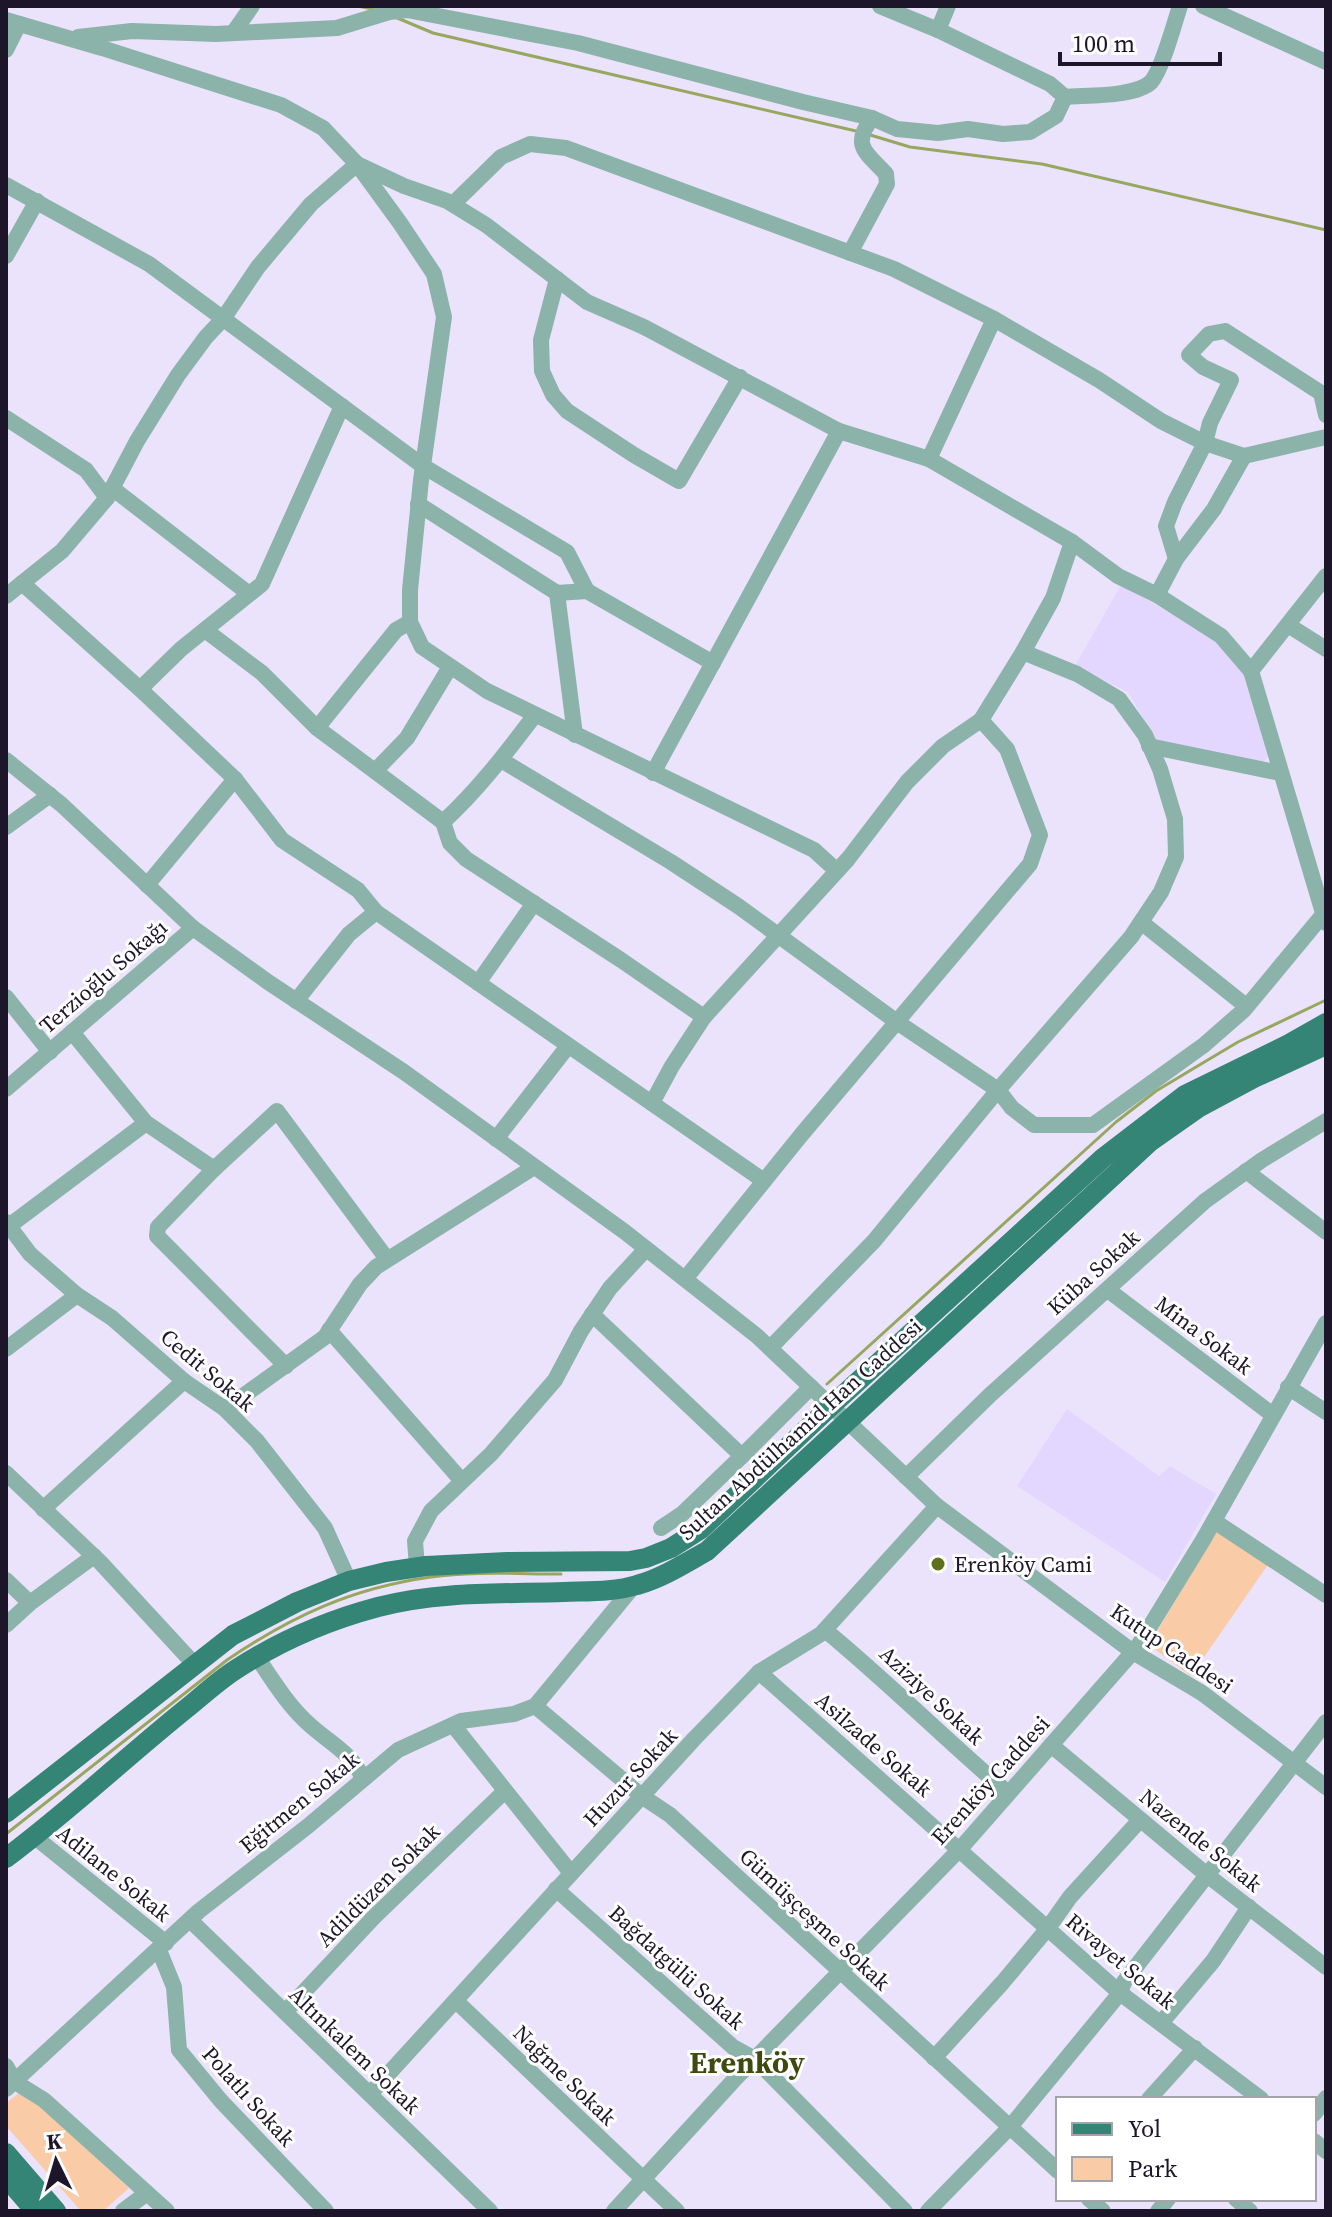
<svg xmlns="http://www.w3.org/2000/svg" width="1332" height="2217" font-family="'Source Serif 4',serif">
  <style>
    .built { fill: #e3d7ff }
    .green { fill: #f9cba6 }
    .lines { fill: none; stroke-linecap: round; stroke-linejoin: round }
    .stream { stroke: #97a760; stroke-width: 3 }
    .minor { stroke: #8cb3aa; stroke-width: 16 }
    .major { stroke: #348576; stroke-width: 20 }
    .poi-dot { fill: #606f1b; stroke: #fff; stroke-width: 3 }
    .labels { text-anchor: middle; stroke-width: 6; stroke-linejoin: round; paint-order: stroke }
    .street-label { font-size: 22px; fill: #1d162b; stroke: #fff }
    .poi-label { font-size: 22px; fill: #1d162b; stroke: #fff; text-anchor: start }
    .district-label { font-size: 30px; font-weight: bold; fill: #3f4a11; stroke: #fff }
  </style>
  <rect width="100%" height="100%" fill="#ebe3fb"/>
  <!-- built -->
  <g class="built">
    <path d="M 1121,585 L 1217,639 L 1244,668 L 1268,757 L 1262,762 L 1156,741 L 1128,692 L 1075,666 Z"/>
    <path d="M 1067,1409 L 1159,1476 L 1170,1466 L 1216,1494 L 1165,1582 L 1017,1486 Z"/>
  </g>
  <!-- green -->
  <g class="green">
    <path d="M 1216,1532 L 1269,1563 L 1191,1676 L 1149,1645 Z"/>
    <path d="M 23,2090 L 129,2188 L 103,2211 L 81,2211 L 6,2126 L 6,2103 Z"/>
  </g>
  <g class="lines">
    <!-- stream -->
    <g class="stream">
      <path d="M 357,6 L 373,9"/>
      <path d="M 395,17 L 433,33 L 856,131"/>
      <path d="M 867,134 L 910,147 L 1042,164 L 1326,230"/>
      <path d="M 827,1384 L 1116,1122 L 1156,1091 L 1196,1067 L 1238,1042 L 1326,1000"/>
      <path d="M 6,1834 L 227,1660 C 292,1616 352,1588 431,1577 C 473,1571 518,1574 561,1574"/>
    </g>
    <!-- minor -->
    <g class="minor">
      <path d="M 880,6 L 938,30"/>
      <path d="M 1203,6 L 1326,62"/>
      <path d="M 6,20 L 102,48 L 281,105 L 323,128 L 357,164 L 400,223 L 434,274 L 444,317 L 421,480 L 410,590 L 410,622 L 422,647 L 487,691 L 814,850 L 837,871"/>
      <path d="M 233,33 L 252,6"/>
      <path d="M 78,37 L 132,31 L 216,34 L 337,28 L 389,12 L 407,10 L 578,43 L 803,102 L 872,118 L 897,129 L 938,133 L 968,129 L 1003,134 L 1030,132 L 1056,116 L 1065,97 L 1050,84 L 938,30 L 948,6"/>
      <path d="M 6,50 L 19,24"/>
      <path d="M 1065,97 C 1086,95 1136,97 1151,82 C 1162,70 1174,24 1180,6"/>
      <path d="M 6,185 L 149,264 L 423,466 L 567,552 L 587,591"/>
      <path d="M 453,204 L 501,157 L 530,144 L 566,148 L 894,269 L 994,319 L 929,459"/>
      <path d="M 850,253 L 887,184 L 886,174 C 866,152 851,146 872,118"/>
      <path d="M 6,256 L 37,201"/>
      <path d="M 557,279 L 541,340 L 542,371 L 553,395 L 567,411 L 634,455 L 679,481 L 740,377"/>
      <path d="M 994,319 L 1099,380 L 1161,421 L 1205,443 L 1244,456 L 1326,437"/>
      <path d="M 6,418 L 86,470 L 107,498"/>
      <path d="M 112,488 L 248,593"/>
      <path d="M 418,504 L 557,593 L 587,591 L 713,663"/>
      <path d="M 1176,559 L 1166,526 L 1175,502 L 1205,443 L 1210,423 L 1231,380 L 1203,367 L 1189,355 L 1209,334 L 1225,331 L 1321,393 L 1326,415"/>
      <path d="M 22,583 L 140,689 L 235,779 L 282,840 L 358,890 L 376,912 L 764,1181"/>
      <path d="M 557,593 L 575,735"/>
      <path d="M 1157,595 L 1176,559 L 1214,509 L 1244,456"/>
      <path d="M 6,596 L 62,551 L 107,498 L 137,441 L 178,375 L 206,337 L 223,319 L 258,267 L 311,204 L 357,164 L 404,186 L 447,201 L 486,225 L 587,302 L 644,327 L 839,431 L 929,459 L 1072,542 L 1118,576 L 1157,595 L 1221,636 L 1251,671 L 1326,923"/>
      <path d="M 1288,625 L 1326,649"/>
      <path d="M 205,630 L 262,673 L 317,728 L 443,822 L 450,843 L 466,859 L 621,960 L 704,1017"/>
      <path d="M 1251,671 L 1326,576"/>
      <path d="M 140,689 L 181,649 L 262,584 L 342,406"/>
      <path d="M 317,728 L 396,630 L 410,622"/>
      <path d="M 1149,746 L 1280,773"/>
      <path d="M 6,760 L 62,805 L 193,928 L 268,982 L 404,1072 L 625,1232 L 757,1336 L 937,1506 L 1133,1652 L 1202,1693 L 1326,1787"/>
      <path d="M 501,760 L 671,862 L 738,906 L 897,1022 L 998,1090 L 1012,1108 L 1034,1125 L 1093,1125 L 1204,1045 L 1244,1010 L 1326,911"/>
      <path d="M 375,771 L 407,738 L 450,667"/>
      <path d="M 653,773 L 839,431"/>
      <path d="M 443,822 C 478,790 506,753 535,715"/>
      <path d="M 6,827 L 50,795"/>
      <path d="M 147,885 L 235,779"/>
      <path d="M 1141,922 L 1246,1006"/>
      <path d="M 478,983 L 534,903"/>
      <path d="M 6,997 L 50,1052"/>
      <path d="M 296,1001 L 349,934 L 376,912"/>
      <path d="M 72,1032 L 146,1123 L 214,1169"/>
      <path d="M 6,1089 L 193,928"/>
      <path d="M 652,1103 L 672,1066 L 704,1017 L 848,859 L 907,782 L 943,746 L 981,720 L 1023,652 L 1053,598 L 1072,542"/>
      <path d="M 496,1139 L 568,1046"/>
      <path d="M 1246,1171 L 1326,1232"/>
      <path d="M 6,1222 L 30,1254 L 77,1295 L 112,1318 L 184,1381 L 225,1409 L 257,1441 L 325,1528 L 349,1581"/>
      <path d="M 9,1226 L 146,1123"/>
      <path d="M 685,1279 L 802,1134 L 1030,864 L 1040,835 L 1007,749 L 981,720"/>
      <path d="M 1108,1290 L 1273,1415"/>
      <path d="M 592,1314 L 742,1456 L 682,1514 L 661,1528"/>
      <path d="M 329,1330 L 462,1481"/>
      <path d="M 770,1348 L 874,1241 L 998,1090 L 1131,937 L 1161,892 L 1176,857 L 1175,819 L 1160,769 L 1145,735 L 1119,699 L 1077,674 L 1023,652"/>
      <path d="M 6,1349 L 77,1295"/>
      <path d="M 286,1366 L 157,1236 L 158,1227 L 214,1169 L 277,1111 L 387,1259"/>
      <path d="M 1288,1387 L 1326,1412"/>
      <path d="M 225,1409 L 325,1337 L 360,1284 L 376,1267 L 534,1167"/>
      <path d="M 742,1456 L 811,1387"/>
      <path d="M 6,1473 L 100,1562 L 195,1665"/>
      <path d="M 906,1477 L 990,1395 L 1205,1201 L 1262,1160 L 1326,1121"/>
      <path d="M 43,1509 L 184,1381"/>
      <path d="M 1214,1521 L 1326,1595"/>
      <path d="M 417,1567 L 415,1541 L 431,1511 L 491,1454 L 555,1380 L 581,1331 L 610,1288 L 646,1249"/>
      <path d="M 6,1580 L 30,1603"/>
      <path d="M 6,1625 L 30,1603 L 94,1556"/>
      <path d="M 825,1630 C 888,1682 946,1740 1008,1793"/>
      <path d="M 257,1657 C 273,1681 289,1707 311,1726 C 330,1743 353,1754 363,1779"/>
      <path d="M 759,1672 L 1120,1993 L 1261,2099"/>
      <path d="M 535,1706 L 643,1797 L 670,1815 L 1058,2171"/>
      <path d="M 453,1725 L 571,1873"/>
      <path d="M 1051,1745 L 1207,1875 L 1326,1967"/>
      <path d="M 35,1837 L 166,1943"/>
      <path d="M 556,1889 L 733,2047 L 755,2059 L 905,2211"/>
      <path d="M 190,1920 L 490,2211"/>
      <path d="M 159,1950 L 174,1987 L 179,2050 L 221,2101 L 326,2211"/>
      <path d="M 456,2001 L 677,2211"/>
      <path d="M 285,2012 L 374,1917 L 505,1791"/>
      <path d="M 1161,2023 L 1213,1961 L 1249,1907"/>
      <path d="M 934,2058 L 1003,1982 L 1048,1928 L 1070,1897 L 1140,1820"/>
      <path d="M 6,2066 L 15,2082 L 44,2100 L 167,2211"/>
      <path d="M 6,2089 L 199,1911 L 308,1826 L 398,1750 L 461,1721 L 514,1714 L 535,1706 L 633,1587"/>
      <path d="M 370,2094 L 694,1739 L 759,1672 L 821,1634 L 937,1506"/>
      <path d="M 1149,2099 L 1195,2048"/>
      <path d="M 1314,2114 L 1326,2098"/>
      <path d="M 1314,2141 L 1326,2151"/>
      <path d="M 1089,2199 L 1103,2211"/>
      <path d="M 1236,2199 L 1250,2211"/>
      <path d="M 123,2211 L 147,2193"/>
      <path d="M 614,2211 L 734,2080 L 960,1849 L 1138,1646 L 1203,1540 L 1326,1323"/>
      <path d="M 928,2211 L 1010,2127 L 1120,1993 L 1124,1982 L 1326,1722"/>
      <path d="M 1158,2211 L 1168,2199"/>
    </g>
    <!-- major -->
    <g class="major">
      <path d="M 6,1813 L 233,1635 L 297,1602 L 349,1581 L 386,1572 L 426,1566 L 507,1562 L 630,1561 L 646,1558 L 671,1548 L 701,1529 L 831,1406 L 1103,1158 L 1185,1095 L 1289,1044 L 1326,1023"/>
      <path d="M 6,1858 C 69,1811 126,1757 187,1708 C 203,1695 218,1681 235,1670 C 278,1642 329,1620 378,1607 C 439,1591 502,1594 564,1592 C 588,1591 614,1592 637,1585 C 662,1578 684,1564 707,1551 L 1151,1141 L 1198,1108 L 1254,1078 L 1326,1045"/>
      <path d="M 6,2153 L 56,2211"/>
      <path d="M 6,2177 L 35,2211"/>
    </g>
  </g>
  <!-- markers -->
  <circle class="poi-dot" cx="938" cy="1564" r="8"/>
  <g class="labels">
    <!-- street labels -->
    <g class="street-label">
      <text transform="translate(103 976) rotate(-41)" y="8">Terzioğlu Sokağı</text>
      <text transform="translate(1093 1272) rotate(-42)" y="8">Küba Sokak</text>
      <text transform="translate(1204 1335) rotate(37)" y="8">Mina Sokak</text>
      <text transform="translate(208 1370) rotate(40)" y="8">Cedit Sokak</text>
      <text transform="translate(800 1429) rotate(-42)" y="8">Sultan Abdülhamid Han Caddesi</text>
      <text transform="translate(1172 1648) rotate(34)" y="8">Kutup Caddesi</text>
      <text transform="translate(932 1695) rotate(43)" y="8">Aziziye Sokak</text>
      <text transform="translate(874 1744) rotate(41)" y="8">Asilzade Sokak</text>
      <text transform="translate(630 1777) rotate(-47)" y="8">Huzur Sokak</text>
      <text transform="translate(990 1780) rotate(-48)" y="8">Erenköy Caddesi</text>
      <text transform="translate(299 1802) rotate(-39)" y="8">Eğitmen Sokak</text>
      <text transform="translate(1201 1840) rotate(39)" y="8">Nazende Sokak</text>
      <text transform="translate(114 1873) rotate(39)" y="8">Adilane Sokak</text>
      <text transform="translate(378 1885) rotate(-45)" y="8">Adildüzen Sokak</text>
      <text transform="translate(815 1919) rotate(43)" y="8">Gümüşçeşme Sokak</text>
      <text transform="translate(1121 1961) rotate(40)" y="8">Rivayet Sokak</text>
      <text transform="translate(677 1967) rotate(42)" y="8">Bağdatgülü Sokak</text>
      <text transform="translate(355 2050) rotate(44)" y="8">Altınkalem Sokak</text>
      <text transform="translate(565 2075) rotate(44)" y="8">Nağme Sokak</text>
      <text transform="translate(249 2096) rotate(48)" y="8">Polatlı Sokak</text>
    </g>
    <!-- poi labels -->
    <g class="poi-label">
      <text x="954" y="1572">Erenköy Cami</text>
    </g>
    <!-- district labels -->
    <g class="district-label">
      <text x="747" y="2073">Erenköy</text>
    </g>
  </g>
  <!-- border -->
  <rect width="1332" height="2217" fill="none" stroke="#1d162b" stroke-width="16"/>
  <!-- legend -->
  <rect x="1056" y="2097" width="260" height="104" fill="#ffffff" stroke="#a5a2aa" stroke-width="2"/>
  <rect x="1072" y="2123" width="40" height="12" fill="#348576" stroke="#a5a2aa" stroke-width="2"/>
  <text x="1128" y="2137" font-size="24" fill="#1d162b">Yol</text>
  <rect x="1072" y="2157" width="40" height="24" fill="#f9cba6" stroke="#a5a2aa" stroke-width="2"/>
  <text x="1128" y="2177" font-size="24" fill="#1d162b">Park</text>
  <!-- north arrow -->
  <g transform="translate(56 2161) rotate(355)" stroke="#ffffff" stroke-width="6" paint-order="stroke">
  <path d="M0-6L14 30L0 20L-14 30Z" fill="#1d162b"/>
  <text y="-12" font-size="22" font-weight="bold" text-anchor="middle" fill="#1d162b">K</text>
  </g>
  <!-- scale -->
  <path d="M1060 52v12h160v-12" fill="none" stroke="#1d162b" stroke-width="4"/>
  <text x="1072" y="52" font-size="24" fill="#1d162b" stroke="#ffffff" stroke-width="6" paint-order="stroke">100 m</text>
</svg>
